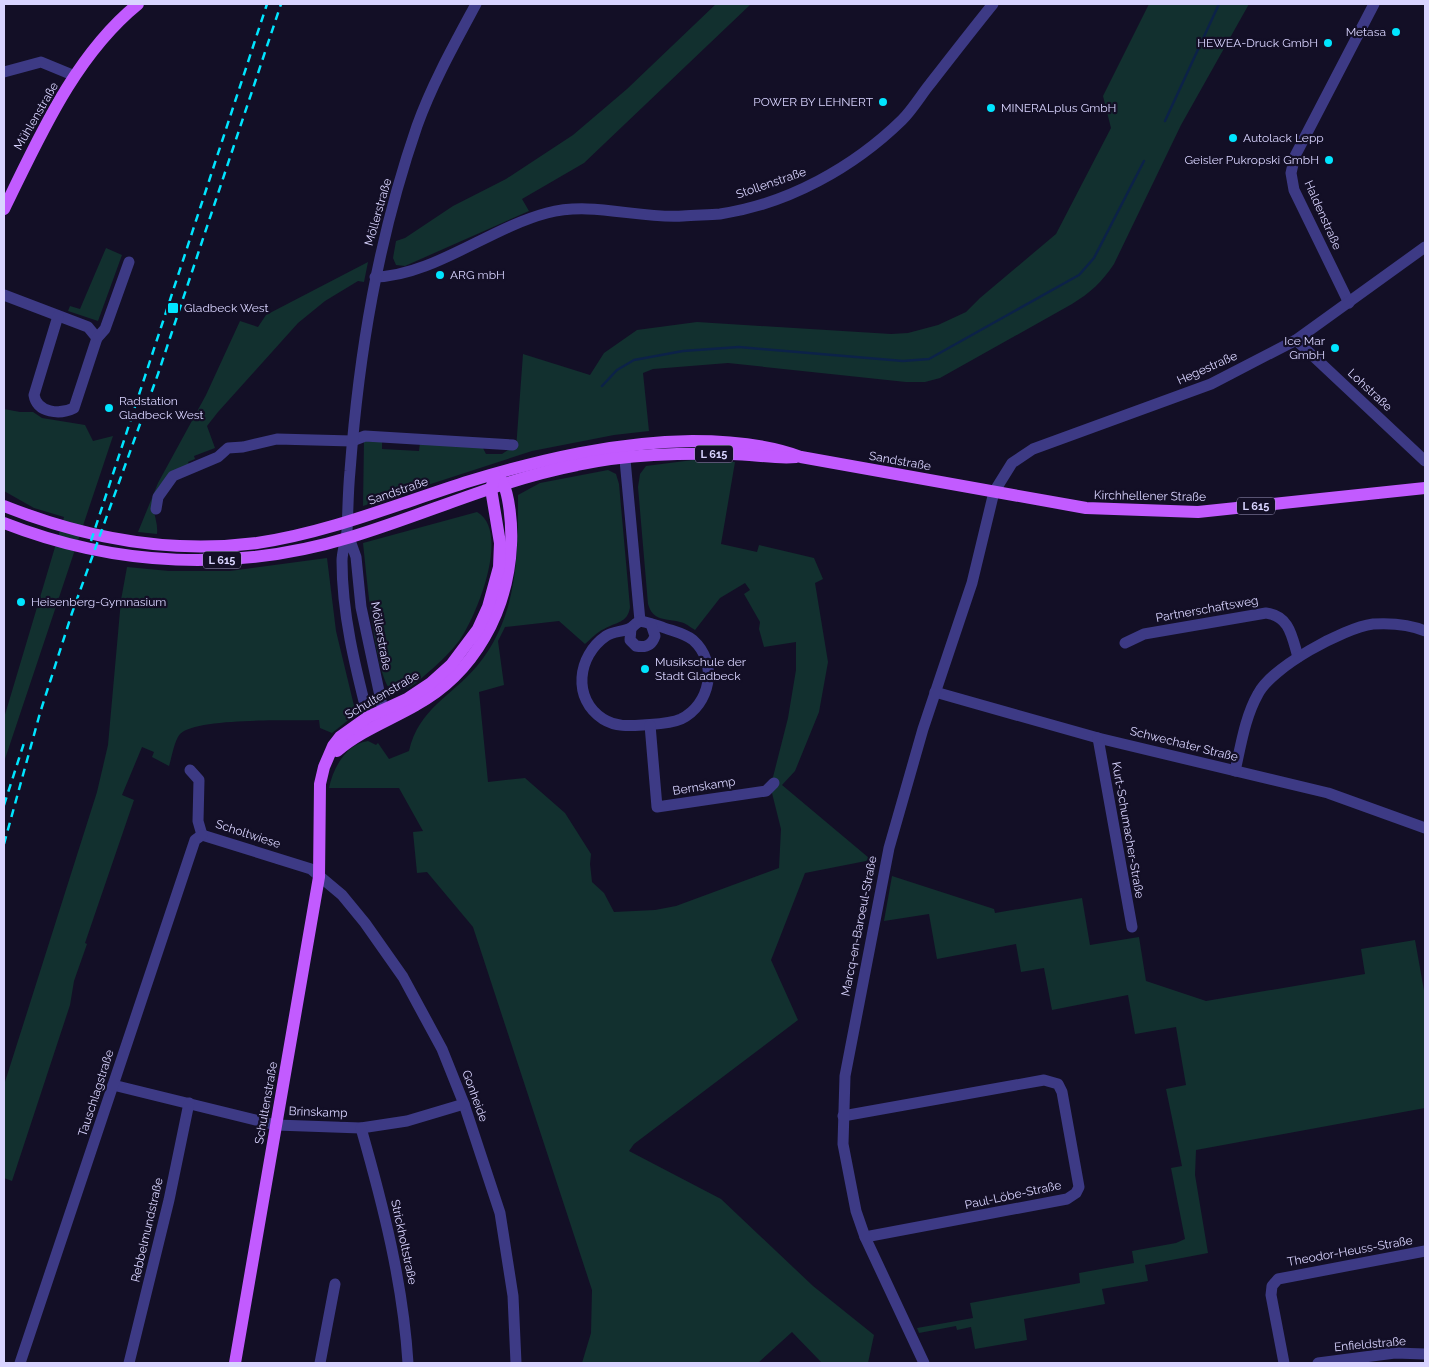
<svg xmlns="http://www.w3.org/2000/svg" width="1429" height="1367" font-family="Raleway,sans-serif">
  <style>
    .green { fill: #12302f }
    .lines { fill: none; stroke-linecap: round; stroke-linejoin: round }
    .stream { stroke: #0c2248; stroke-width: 2.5 }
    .minor { stroke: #3d3a85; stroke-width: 11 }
    .major { stroke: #c25bff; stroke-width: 12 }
    .rail { stroke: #00e5ff; stroke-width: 2.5; stroke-dasharray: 8 6; stroke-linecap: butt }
    .poi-dot { fill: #00e5ff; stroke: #130f26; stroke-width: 2 }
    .labels { text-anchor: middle; stroke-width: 4.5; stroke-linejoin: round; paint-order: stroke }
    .shield { fill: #130f26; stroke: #9e99be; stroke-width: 1 }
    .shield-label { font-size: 11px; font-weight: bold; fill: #d9d4ff }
    .poi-label { font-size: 12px; fill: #d9d4ff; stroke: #130f26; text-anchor: start }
    .street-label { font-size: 12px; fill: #d9d4ff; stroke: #130f26 }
  </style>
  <rect width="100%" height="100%" fill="#130f26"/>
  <!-- green -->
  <g class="green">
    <path d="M 716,4 L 751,4 L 584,163 L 522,199 L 529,211 L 405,266 L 396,265 L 393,258 L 396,241 L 405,238 L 453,206 L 506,179 L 573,135 L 627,89 Z"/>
    <path d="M 1149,4 L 1249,4 L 1181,125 L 1114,264 C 1102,282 1090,293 1072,304 L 940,378 L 925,382 L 906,382 L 728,363 L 653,369 L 643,373 L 649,431 L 614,435 L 532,451 L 363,506 L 364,440 L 382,440 L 382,449 L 419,451 L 420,443 L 483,448 L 486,454 L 502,454 L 508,450 L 516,449 L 523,354 L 590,375 L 604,353 L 637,330 L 697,322 L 891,334 L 908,333 L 938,325 L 966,312 L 980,298 L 1056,234 L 1111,128 L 1103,96 Z"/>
    <path d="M 106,248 L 122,255 L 98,321 L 68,311 L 70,306 L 80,309 Z"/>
    <path d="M 368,262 L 364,282 L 358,281 L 325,301 L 298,323 L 218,412 L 207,426 L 215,448 L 194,456 L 195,459 L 188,462 L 189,465 C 168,475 152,484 154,511 C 155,518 158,525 157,534 L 138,532 L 158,483 L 206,395 L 240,321 L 258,327 L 266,315 Z"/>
    <path d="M 4,409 L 20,412 L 33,412 L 42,418 L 85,425 L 93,441 L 113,436 L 4,762 L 4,718 L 64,517 L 34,508 L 4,491 Z"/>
    <path d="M 693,460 L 735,462 L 721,544 L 757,552 L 759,545 L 814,558 L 823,579 L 815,583 L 828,662 L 819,712 L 795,771 L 782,785 L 869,858 L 866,861 L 805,873 L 771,960 L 798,1020 L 634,1144 L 629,1151 L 721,1199 L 813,1286 L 874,1335 L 868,1363 L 822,1363 L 792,1332 L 758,1363 L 582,1363 L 591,1333 L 592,1290 L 473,927 L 427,872 L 417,873 L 413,832 L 423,831 L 399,788 L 329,788 C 333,768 346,744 368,741 L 376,745 L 378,743 L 389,759 L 409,751 C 419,708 451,697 477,666 C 518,617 518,556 518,495 L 540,483 L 608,470 L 616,474 L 619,484 L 630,607 C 628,623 616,622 604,629 C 597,632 591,639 585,644 L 559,621 L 505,627 L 498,641 L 504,685 L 479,692 L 488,782 L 525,778 L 565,813 L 591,854 L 590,864 L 592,882 L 604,893 L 614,912 L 655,910 L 676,906 L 779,868 L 781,829 L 772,793 L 762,788 L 773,777 L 788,718 L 796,670 L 796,642 L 764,647 L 759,629 L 760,622 L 744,594 L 750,590 L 745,583 L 720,598 L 695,630 C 690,627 686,623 680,622 C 666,618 653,622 648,604 L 638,487 L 640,474 L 646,466 Z"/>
    <path d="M 477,512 C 511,531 477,616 459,641 C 449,654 437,665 424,676 C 416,684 403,694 391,690 C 375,677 366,569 363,543 Z"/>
    <path d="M 327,558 L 336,631 L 356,714 L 332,733 L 320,728 L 319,720 C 293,721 196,717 180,734 C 174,741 172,757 169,766 L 152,757 L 154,752 L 142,747 L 122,795 L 134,800 L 85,943 L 87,944 L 74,981 L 70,1005 L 12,1181 L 4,1178 L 4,1085 L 97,792 L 108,745 L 121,600 L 127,567 L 169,571 L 230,571 Z"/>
    <path d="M 892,876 L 994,909 L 995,913 L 1082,898 L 1090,945 L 1139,937 L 1146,981 L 1206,1001 L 1365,974 L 1361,949 L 1415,940 L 1425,996 L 1425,1108 L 1196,1150 L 1195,1175 L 1208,1253 L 1145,1265 L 1148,1281 L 1102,1289 L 1105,1304 L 1024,1319 L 1027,1340 L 975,1349 L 971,1327 L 957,1330 L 956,1326 L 919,1333 L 917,1328 L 973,1318 L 970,1303 L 1080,1283 L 1079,1273 L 1134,1263 L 1132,1251 L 1176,1243 L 1185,1239 L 1171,1168 L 1182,1166 L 1166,1089 L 1186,1085 L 1176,1027 L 1135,1034 L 1128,995 L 1052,1010 L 1044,968 L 1021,972 L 1016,944 L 937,959 L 929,914 L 884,921 Z"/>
  </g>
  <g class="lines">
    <!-- stream -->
    <g class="stream">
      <path d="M 1165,121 L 1219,4"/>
      <path d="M 602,386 L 617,370 L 634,360 L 683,351 L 739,347 L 903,361 L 929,359 L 1079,275 L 1094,258 L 1144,161"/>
    </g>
    <!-- minor -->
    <g class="minor">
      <path d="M 4,72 L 41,62 L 75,76"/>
      <path d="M 375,277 C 432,276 490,228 547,213 C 592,201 638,219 683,216 C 695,215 708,215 720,214 C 788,204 854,167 902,120 C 913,109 921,95 930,84 C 951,57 972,30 993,4"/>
      <path d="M 4,295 L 88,327 L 97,338"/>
      <path d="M 1349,303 L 1294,190 L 1291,173 L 1295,156 L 1374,4"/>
      <path d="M 58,316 L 34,395 C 37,413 60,415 74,408 L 97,338 L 105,329 L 129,262"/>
      <path d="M 1296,340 L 1425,461"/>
      <path d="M 624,449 L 640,621"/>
      <path d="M 156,509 L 158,497 L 173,476 L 218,457 L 228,448 L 243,447 L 277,439 L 352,441 L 365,436 L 513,445"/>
      <path d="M 347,532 L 356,557 L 361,607 L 383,710 L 379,724 L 368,717 C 355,666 342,614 342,561 C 342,551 346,541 347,531 C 348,511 348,491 350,471 C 359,352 378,239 417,126 C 432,84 455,43 476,4"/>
      <path d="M 640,621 C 647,622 654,625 662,627 C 672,631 684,633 693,640 C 719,663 710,705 681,719 C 670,724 655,724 643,725 C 629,726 616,727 603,719 C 572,699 577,656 606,636 C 613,631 623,632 631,628 C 634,625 636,623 640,621 Z"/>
      <path d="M 631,628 L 630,640 L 636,646 C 646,648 652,645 655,636 L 651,624"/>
      <path d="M 1125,643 L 1144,634 L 1266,613 C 1290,616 1292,637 1298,657"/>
      <path d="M 935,692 L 1098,738 L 1328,793 L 1425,828"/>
      <path d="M 650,725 L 657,807 L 766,791 L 774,783"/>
      <path d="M 1098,738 L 1132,927"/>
      <path d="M 190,770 L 199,780 L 198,821 L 202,835"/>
      <path d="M 1235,771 C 1241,745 1245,717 1258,694 C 1272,667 1343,628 1373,624 C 1390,623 1409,624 1425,631"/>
      <path d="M 202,835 L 311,869 L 342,895 L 365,923 L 403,977 L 442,1049 L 464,1104 L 500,1213 L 513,1296 L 516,1363"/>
      <path d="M 113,1085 L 276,1125 L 361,1128 L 407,1121 L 464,1104"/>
      <path d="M 843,1116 L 1044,1080 L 1058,1084 L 1062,1092 L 1079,1187 L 1076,1193 L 1067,1199 L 865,1237"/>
      <path d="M 361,1128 C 383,1205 403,1283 408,1363"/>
      <path d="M 20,1363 L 195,840 L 202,835"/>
      <path d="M 129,1363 L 169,1200 L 189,1103"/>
      <path d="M 320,1363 L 335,1284"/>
      <path d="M 924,1363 L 865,1237 L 856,1211 L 843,1144 L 845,1076 L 889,848 L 923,729 L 972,583 L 994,492 L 1012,463 L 1033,449 L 1211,384 L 1296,340 L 1425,247"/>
      <path d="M 1284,1363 L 1271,1295 L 1272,1286 L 1278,1279 L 1425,1251"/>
      <path d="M 1318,1363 L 1395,1353 L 1425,1354"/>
    </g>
    <!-- major -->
    <g class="major">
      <path d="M 4,209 C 39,138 74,56 138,4"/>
      <path d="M 4,506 C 84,538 171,554 257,543 C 331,532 400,503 470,481 C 543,459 616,442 692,441 C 728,441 767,444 801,457 L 1086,508 L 1198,512 L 1425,488"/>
      <path d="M 4,523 C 116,567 236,572 351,537 C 427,514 499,480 577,465 C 627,454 680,453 731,454 C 753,454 774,459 796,457"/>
      <path d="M 337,751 C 360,731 390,720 416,705 C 475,673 508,610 511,545 C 512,529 510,490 500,479"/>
      <path d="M 235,1363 L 319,877 L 320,784 L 324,767 L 333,746 L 340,737 L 368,717 L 407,699 L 431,683 L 451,665 L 478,629 L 488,607 L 499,567 L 500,543 L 491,489 L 495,475"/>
    </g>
    <!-- rail -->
    <g class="rail">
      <path d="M 91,541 L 267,4"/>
      <path d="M 4,805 L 24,743"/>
      <path d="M 4,844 L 40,713 L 72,613 L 158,374 L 281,4"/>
    </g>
  </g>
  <!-- markers -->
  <g class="poi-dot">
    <circle cx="1396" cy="32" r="5"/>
    <circle cx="1328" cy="43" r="5"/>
    <circle cx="883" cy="102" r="5"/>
    <circle cx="991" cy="108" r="5"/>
    <circle cx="1233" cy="138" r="5"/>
    <circle cx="1329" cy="160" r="5"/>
    <circle cx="440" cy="275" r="5"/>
    <rect x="167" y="302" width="12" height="12" rx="2.5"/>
    <circle cx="1335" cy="348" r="5"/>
    <circle cx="109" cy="408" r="5"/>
    <circle cx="21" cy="602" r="5"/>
    <circle cx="645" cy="669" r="5"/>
  </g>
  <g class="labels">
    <!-- shield labels -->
    <g class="shield">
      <rect x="695" y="445.5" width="38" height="17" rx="4"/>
      <rect x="1237" y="497.5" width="38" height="17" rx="4"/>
      <rect x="203" y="551.5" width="38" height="17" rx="4"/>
    </g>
    <g class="shield-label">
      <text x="714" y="458">L 615</text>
      <text x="1256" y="510">L 615</text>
      <text x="222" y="564">L 615</text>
    </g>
    <!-- poi labels -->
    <g class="poi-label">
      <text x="1386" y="36" text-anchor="end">Metasa</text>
      <text x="1318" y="47" text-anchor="end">HEWEA-Druck GmbH</text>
      <text x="873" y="106" text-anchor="end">POWER BY LEHNERT</text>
      <text x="1001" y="112">MINERALplus GmbH</text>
      <text x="1243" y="142">Autolack Lepp</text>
      <text x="1319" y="164" text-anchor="end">Geisler Pukropski GmbH</text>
      <text x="450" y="279">ARG mbH</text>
      <text x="184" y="312">Gladbeck West</text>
      <text x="1325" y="345" text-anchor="end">Ice Mar<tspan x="1325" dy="14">GmbH</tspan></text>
      <text x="119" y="405">Radstation<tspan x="119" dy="14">Gladbeck West</tspan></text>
      <text x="31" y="606">Heisenberg-Gymnasium</text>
      <text x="655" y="666">Musikschule der<tspan x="655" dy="14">Stadt Gladbeck</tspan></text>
    </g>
    <!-- street labels -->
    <g class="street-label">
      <text transform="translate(36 116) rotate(-60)" y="4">Mühlenstraße</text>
      <text transform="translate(771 183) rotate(-19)" y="4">Stollenstraße</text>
      <text transform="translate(378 212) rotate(-74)" y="4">Möllerstraße</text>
      <text transform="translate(1323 215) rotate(66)" y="4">Haldenstraße</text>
      <text transform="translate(1207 368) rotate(-24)" y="4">Hegestraße</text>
      <text transform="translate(1370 390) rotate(43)" y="4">Lohstraße</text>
      <text transform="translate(900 461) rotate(10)" y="4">Sandstraße</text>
      <text transform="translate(398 491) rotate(-19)" y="4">Sandstraße</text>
      <text transform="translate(1150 496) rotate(1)" y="4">Kirchhellener Straße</text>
      <text transform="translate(1207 609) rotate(-10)" y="4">Partnerschaftsweg</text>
      <text transform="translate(381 636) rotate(80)" y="4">Möllerstraße</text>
      <text transform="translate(382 695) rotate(-30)" y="4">Schultenstraße</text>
      <text transform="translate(1184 744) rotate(14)" y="4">Schwechater Straße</text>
      <text transform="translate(704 786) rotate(-9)" y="4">Bernskamp</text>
      <text transform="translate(1128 830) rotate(80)" y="4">Kurt-Schumacher-Straße</text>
      <text transform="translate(248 834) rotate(18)" y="4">Scholtwiese</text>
      <text transform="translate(859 926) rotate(-79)" y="4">Marcq-en-Baroeul-Straße</text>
      <text transform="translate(96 1093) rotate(-72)" y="4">Tauschlagstraße</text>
      <text transform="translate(475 1096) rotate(70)" y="4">Gonheide</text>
      <text transform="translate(266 1103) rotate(-80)" y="4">Schultenstraße</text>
      <text transform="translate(318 1112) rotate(2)" y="4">Brinskamp</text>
      <text transform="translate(1013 1195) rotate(-12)" y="4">Paul-Löbe-Straße</text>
      <text transform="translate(147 1230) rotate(-77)" y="4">Rebbelmundstraße</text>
      <text transform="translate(404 1242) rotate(78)" y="4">Strickholtstraße</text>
      <text transform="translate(1350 1251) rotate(-10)" y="4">Theodor-Heuss-Straße</text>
      <text transform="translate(1370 1344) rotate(-5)" y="4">Enfieldstraße</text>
    </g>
  </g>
  <!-- border -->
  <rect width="1429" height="1367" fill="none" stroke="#d9d4ff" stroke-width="10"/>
</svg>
